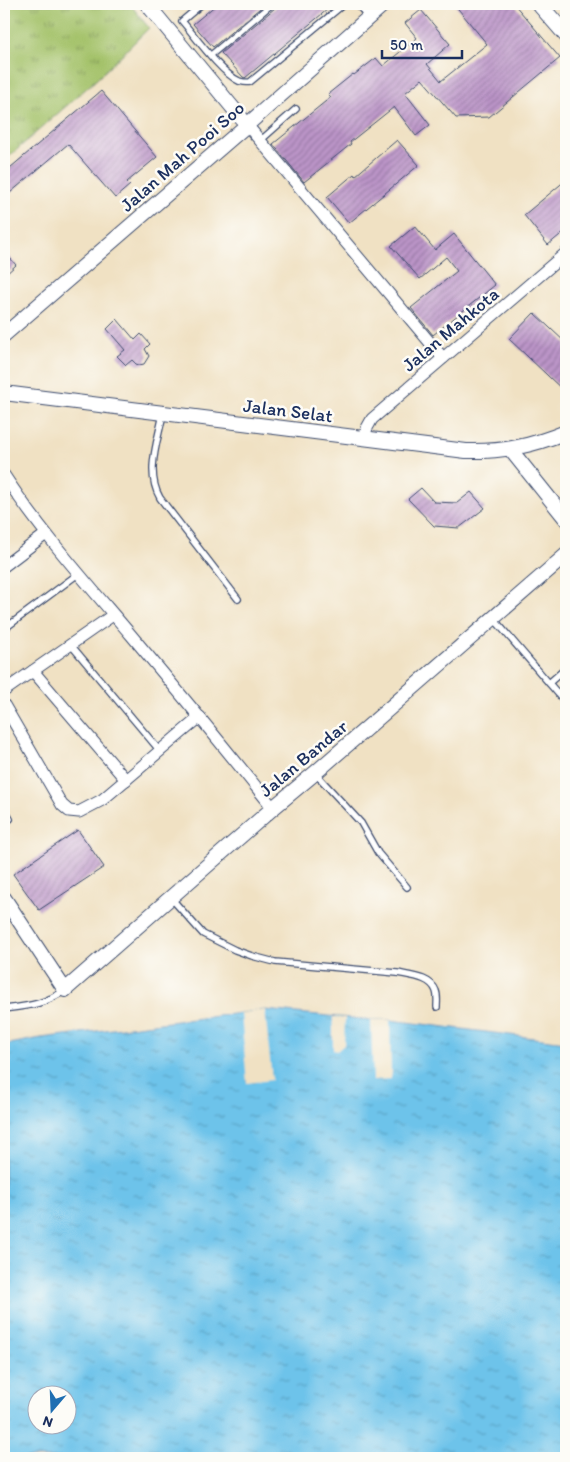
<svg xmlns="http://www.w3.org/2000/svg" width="570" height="1462" font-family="Itim,sans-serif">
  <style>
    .grass { fill: url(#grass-tufts); stroke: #607864 }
    .water { fill: url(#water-ripples); stroke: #4479a4; fill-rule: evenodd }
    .pier { fill: #f0e1c3 }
    .building { fill: url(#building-hatch) }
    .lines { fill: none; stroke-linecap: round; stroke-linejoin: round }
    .service-casing { stroke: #3b4a6d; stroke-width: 8 }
    .minor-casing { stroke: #3b4a6d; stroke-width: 13 }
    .tertiary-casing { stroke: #3b4a6d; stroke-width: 16 }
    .secondary-casing { stroke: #3b4a6d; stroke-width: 17 }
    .service { stroke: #fff; stroke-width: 5.5 }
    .minor { stroke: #fff; stroke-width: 11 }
    .tertiary { stroke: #fff; stroke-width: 14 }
    .secondary { stroke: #fff; stroke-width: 15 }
    .labels { text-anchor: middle; stroke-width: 5; stroke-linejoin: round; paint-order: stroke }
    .street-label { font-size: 19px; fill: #1b2f5e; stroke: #fdfcf7 }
  </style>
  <defs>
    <pattern id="grass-tufts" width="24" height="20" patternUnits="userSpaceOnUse" patternTransform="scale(1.25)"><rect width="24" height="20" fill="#a4c26a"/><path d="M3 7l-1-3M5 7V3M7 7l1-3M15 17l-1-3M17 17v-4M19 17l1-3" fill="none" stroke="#859e5a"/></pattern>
    <pattern id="water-ripples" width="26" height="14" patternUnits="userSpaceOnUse" patternTransform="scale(1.25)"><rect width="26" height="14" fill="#6dc3ea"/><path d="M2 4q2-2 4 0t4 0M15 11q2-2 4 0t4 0" fill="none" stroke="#599fc1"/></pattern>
    <pattern id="building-hatch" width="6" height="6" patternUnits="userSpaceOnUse" patternTransform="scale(1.25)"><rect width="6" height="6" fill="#bb94c7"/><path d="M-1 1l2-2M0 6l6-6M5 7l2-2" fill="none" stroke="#9779a5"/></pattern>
  </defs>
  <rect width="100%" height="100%" fill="#fdfcf7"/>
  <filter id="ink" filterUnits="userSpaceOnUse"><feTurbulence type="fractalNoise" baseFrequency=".02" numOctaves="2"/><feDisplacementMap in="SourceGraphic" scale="10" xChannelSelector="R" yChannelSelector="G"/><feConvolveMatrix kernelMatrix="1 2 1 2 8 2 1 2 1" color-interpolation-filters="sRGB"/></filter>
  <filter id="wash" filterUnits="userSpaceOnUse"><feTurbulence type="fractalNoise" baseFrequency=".0096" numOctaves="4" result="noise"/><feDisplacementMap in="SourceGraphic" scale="20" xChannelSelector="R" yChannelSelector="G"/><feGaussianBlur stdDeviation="1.12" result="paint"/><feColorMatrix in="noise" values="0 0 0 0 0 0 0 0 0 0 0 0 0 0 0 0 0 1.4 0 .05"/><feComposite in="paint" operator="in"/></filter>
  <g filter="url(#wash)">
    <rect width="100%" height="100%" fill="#f0e1c3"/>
    <!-- grass -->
    <path class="grass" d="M 4,4 L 130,4 L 149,28 L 97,79 L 4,161 Z"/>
    <!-- water -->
    <path class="water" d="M 265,1010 L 371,1020 L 390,1020 L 566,1042 L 566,1458 L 4,1458 L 4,1045 L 41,1038 ZM 38,1394 L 68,1394 L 68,1424 L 38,1424 Z"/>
    <!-- pier -->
    <g class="pier">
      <path d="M 265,1010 L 272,1080 L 247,1083 L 241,1013 Z"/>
      <path d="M 333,1017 L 345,1018 L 344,1045 L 337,1051 L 333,1050 Z"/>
      <path d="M 371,1020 L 390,1020 L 391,1079 L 373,1080 Z"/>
    </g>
    <g id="blocks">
      <!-- building -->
      <g class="building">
        <path d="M 217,4 L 265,4 L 213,47 L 193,24 Z"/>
        <path d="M 277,4 L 334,4 L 245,78 L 243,77 L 221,53 L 275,8 Z"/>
        <path d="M 454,4 L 514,4 L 560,58 L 489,117 L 456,118 L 422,79 L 405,93 L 430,125 L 416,136 L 394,107 L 350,142 L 351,144 L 304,182 L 273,144 L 331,97 L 328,94 L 353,74 L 354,75 L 376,58 L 383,66 L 417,38 L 405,23 L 421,10 L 450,44 L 427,64 L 441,81 L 487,44 Z"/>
        <path d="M 101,91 L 157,157 L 127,182 L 130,185 L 115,198 L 68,144 L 4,198 L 4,173 Z"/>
        <path d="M 397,140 L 419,165 L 349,223 L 327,197 L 354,174 L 355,176 Z"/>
        <path d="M 566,180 L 566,230 L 548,245 L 524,215 Z"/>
        <path d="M 415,226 L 435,250 L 454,234 L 495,285 L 433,335 L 411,308 L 457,271 L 446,257 L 420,279 L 391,246 Z"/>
        <path d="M 4,251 L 16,265 L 4,276 Z"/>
        <path d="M 534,313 L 566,343 L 566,393 L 509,339 Z"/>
        <path d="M 117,319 L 135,340 L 141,334 L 150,344 L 145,349 L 149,356 L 144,364 L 139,365 L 136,364 L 132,360 L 126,365 L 117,356 L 125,350 L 107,329 Z"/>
        <path d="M 421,488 L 434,502 L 457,503 L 471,492 L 485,508 L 459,528 L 434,526 L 408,499 Z"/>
        <path d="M 78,830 L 104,867 L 39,910 L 13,874 Z"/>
      </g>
    </g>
  </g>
  <g filter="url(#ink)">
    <use href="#blocks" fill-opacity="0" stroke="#3b4a6d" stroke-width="1"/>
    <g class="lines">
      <!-- service casing -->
      <g class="service-casing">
        <g id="service">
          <path d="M 202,4 L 182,21 C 195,36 221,73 239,81 C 243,82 246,83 250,82 L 344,4"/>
          <path d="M 357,4 L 368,17"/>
          <path d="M 211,55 L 272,4"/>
          <path d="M 260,141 L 296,109"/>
          <path d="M 163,414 C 158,441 145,472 160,498 L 238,599"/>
          <path d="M 494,619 L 566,703"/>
          <path d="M 4,629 L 78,574"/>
          <path d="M 71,645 L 160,751"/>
          <path d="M 549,683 L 566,668"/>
          <path d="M 315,773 L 361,823 L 378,853 L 407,887"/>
          <path d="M 4,809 L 10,819"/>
          <path d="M 171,898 L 203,934 L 235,950 L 252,956 L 275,962 L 397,973 C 411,976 431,977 436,991 C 438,996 437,1002 437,1007"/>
          <path d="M 4,1009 C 28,1006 44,1005 65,990"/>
        </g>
      </g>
      <!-- minor casing -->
      <g class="minor-casing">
        <g id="minor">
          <path d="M 247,125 L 443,358"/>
          <path d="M 364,438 L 367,428 L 372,419 L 566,253"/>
          <path d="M 4,475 C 41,532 87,583 131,635 C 179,692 226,749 273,808"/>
          <path d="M 4,566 L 46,534"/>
          <path d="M 33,671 L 126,780"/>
          <path d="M 4,691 L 113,615"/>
          <path d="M 4,705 L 62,805 L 69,811 L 79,812 L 102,800 L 200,717"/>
        </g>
      </g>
      <!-- tertiary casing -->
      <g class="tertiary-casing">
        <g id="tertiary">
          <path d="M 147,4 L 247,125"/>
          <path d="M 4,335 L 247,125 L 384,4"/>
          <path d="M 4,393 L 466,451 C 503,452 532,446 566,432"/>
          <path d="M 510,449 L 566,519"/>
          <path d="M 4,898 L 65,990 L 273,808 L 315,773 L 566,555"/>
        </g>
      </g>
      <!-- secondary casing -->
      <g class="secondary-casing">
        <path id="secondary" d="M 539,4 L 566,35"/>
      </g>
      <!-- service -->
      <use href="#service" class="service"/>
      <!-- minor -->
      <use href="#minor" class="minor"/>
      <!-- tertiary -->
      <use href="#tertiary" class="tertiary"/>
      <!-- secondary -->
      <use href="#secondary" class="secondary"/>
    </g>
  </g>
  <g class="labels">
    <!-- street labels -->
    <g class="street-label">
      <text transform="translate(182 156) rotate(-41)" y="7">Jalan Mah Pooi Soo</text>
      <text transform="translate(450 329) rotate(-40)" y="7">Jalan Mahkota</text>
      <text transform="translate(288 410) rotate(7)" y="7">Jalan Selat</text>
      <text transform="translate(303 758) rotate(-40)" y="7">Jalan Bandar</text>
    </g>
  </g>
  <!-- margin -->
  <rect width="570" height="1462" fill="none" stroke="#fdfcf7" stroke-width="20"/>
  <!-- north arrow -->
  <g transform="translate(52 1410) rotate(199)"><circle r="24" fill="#fdfcf7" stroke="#a3aaba"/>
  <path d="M0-4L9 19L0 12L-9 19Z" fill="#1f6fb2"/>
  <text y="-8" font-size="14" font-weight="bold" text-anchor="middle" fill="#1b2f5e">N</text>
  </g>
  <!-- scale -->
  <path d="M382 50v8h80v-8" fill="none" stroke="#1b2f5e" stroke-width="2.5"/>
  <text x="390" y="50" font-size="15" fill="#1b2f5e" stroke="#fdfcf7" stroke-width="4" paint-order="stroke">50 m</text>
</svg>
